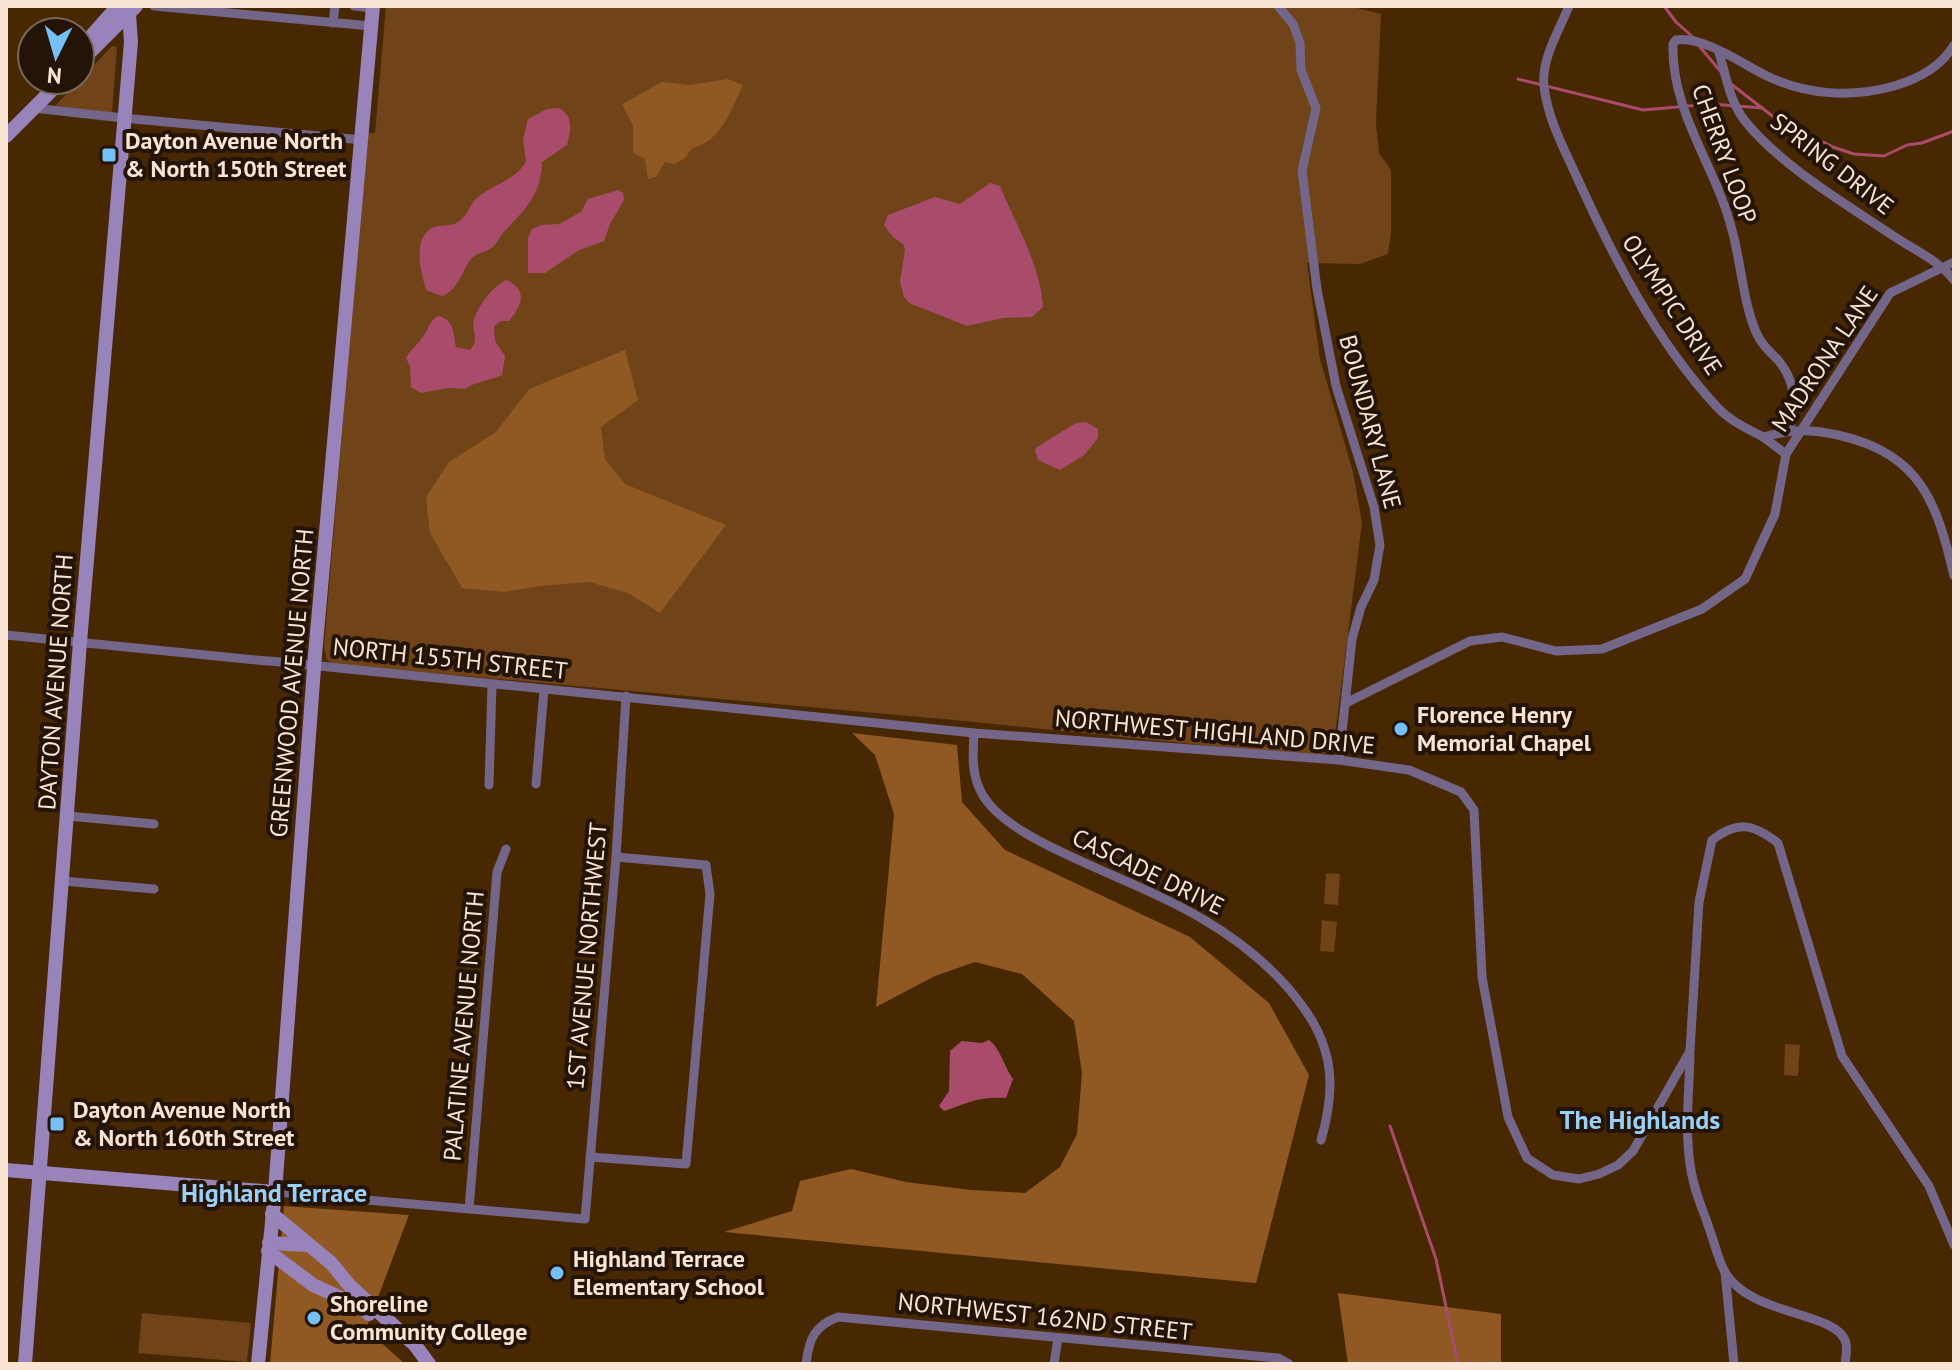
<svg xmlns="http://www.w3.org/2000/svg" width="1960" height="1370" font-family="'PT Sans',sans-serif">
  <style>
    .green { fill: #704318 }
    .forest { fill: #905822 }
    .water { fill: #a94c6b }
    .lines { fill: none; stroke-linecap: round; stroke-linejoin: round }
    .stream { stroke: #a94c6b; stroke-width: 3 }
    .street { stroke: #736689; stroke-width: 9 }
    .secondary { stroke: #9983bb; stroke-width: 14 }
    .poi-dot { fill: #75c0f6; stroke: #231407; stroke-width: 3 }
    .labels { text-anchor: middle; stroke-width: 8; stroke-linejoin: round; paint-order: stroke }
    .poi-label { font-size: 24px; font-weight: bold; fill: #fae4d3; stroke: #231407; text-anchor: start }
    .street-label { font-size: 24px; fill: #fae4d3; stroke: #231407 }
    .neighbourhood-label { font-size: 26px; font-weight: bold; fill: #9acff8; stroke: #231407 }
  </style>
  <rect width="100%" height="100%" fill="#482703"/>
  <!-- green -->
  <g class="green">
    <path d="M 386,6 L 1349,6 L 1381,14 L 1376,123 L 1379,153 L 1391,170 L 1391,232 L 1388,254 L 1360,264 L 1307,263 L 1320,359 L 1353,472 L 1362,523 L 1335,736 L 1331,752 L 1311,756 L 954,720 L 332,664 L 327,660 L 324,647 L 367,133 L 375,133 Z"/>
    <path d="M 112,46 L 117,47 L 112,113 L 55,106 Z"/>
    <path d="M 1326,873 L 1340,874 L 1338,905 L 1324,904 Z"/>
    <path d="M 1322,920 L 1337,922 L 1334,952 L 1320,951 Z"/>
    <path d="M 1785,1044 L 1800,1045 L 1798,1076 L 1784,1075 Z"/>
    <path d="M 142,1313 L 251,1323 L 247,1362 L 138,1353 Z"/>
  </g>
  <!-- forest -->
  <g class="forest">
    <path d="M 728,79 L 743,85 C 731,110 721,142 692,148 L 685,158 L 675,164 L 665,162 L 656,177 L 648,179 L 645,159 L 633,153 L 633,126 L 622,104 L 662,82 L 690,85 Z"/>
    <path d="M 625,350 L 638,400 L 601,427 L 605,459 L 625,484 L 726,525 L 660,613 L 628,593 L 589,582 L 541,586 L 504,592 L 462,588 L 430,533 L 426,497 L 449,462 L 496,432 L 529,389 Z"/>
    <path d="M 852,733 L 957,745 L 962,802 L 1005,850 L 1190,937 L 1269,1003 L 1309,1075 L 1256,1283 L 724,1232 L 792,1211 L 800,1181 L 851,1169 L 906,1182 L 971,1190 L 1025,1193 L 1060,1167 L 1077,1134 L 1082,1073 L 1074,1021 L 1022,974 L 975,962 L 935,976 L 876,1007 L 894,814 L 875,755 Z"/>
    <path d="M 284,1206 L 409,1215 L 366,1329 L 405,1364 L 270,1364 Z"/>
    <path d="M 1338,1293 L 1501,1314 L 1501,1364 L 1348,1364 Z"/>
  </g>
  <!-- water -->
  <g class="water">
    <path d="M 559,108 C 574,117 571,129 567,145 L 542,162 C 541,195 526,208 505,231 C 500,235 498,242 494,246 C 488,252 478,252 472,258 C 462,269 460,289 442,296 L 426,290 C 421,272 411,237 434,227 C 442,224 451,227 458,222 C 470,214 469,204 477,198 C 494,184 514,181 526,162 L 523,139 L 528,119 L 547,109 Z"/>
    <path d="M 990,183 L 1000,186 C 1015,223 1041,266 1043,307 L 1032,317 L 1003,318 L 967,326 L 909,303 L 904,297 L 900,282 L 905,250 L 903,244 L 893,237 L 884,225 L 888,215 L 935,197 L 960,204 Z"/>
    <path d="M 618,190 L 623,193 L 624,200 L 610,224 L 604,241 L 579,250 L 545,273 L 528,273 L 528,238 L 532,229 L 541,225 L 559,224 L 581,212 L 588,199 Z"/>
    <path d="M 507,280 C 528,291 522,305 509,321 L 501,321 L 494,326 L 495,341 L 505,356 L 502,375 C 490,381 476,381 465,389 L 449,388 L 421,393 L 411,387 L 410,366 L 406,358 C 411,349 417,345 423,337 C 429,329 428,322 438,316 C 455,320 453,333 456,347 L 470,350 C 480,338 471,333 474,320 C 478,306 493,285 507,280 Z"/>
    <path d="M 1086,422 L 1098,429 L 1098,438 L 1084,455 L 1060,470 L 1038,460 L 1035,450 L 1037,447 L 1076,423 Z"/>
    <path d="M 989,1040 C 1001,1049 1004,1067 1013,1079 L 1006,1098 C 979,1096 968,1103 944,1111 L 939,1106 L 949,1091 L 950,1051 L 962,1041 L 982,1043 Z"/>
  </g>
  <g class="lines">
    <!-- stream -->
    <g class="stream">
      <path d="M 1664,6 L 1676,22 L 1694,38"/>
      <path d="M 1700,47 L 1721,72"/>
      <path d="M 1518,79 L 1643,110 L 1711,104 L 1763,108"/>
      <path d="M 1731,84 L 1775,118 L 1833,147 L 1854,154 L 1884,156 L 1907,145 L 1922,143 L 1954,131"/>
      <path d="M 1390,1126 L 1436,1259 L 1458,1364"/>
    </g>
    <!-- street -->
    <g class="street">
      <path d="M 154,6 L 371,26"/>
      <path d="M 354,6 L 373,8"/>
      <path d="M 1278,6 L 1293,24 L 1300,43 L 1301,70 L 1316,108 L 1302,171 L 1317,289 L 1336,386 L 1374,507 L 1380,545 L 1374,580 L 1361,607 L 1352,639 L 1339,760"/>
      <path d="M 1569,6 C 1559,31 1541,59 1544,87 C 1548,118 1562,145 1575,173 C 1612,255 1655,340 1717,407 C 1730,421 1746,428 1763,437 C 1794,429 1811,429 1842,436 C 1921,455 1937,503 1954,576"/>
      <path d="M 333,23 L 335,6"/>
      <path d="M 1719,53 C 1726,75 1730,103 1745,121 C 1781,166 1847,205 1895,237 C 1916,251 1938,260 1954,280"/>
      <path d="M 33,108 L 123,118 L 363,140"/>
      <path d="M 1790,430 C 1796,405 1796,381 1778,360 C 1769,351 1761,344 1756,332 C 1743,302 1741,262 1732,230 C 1716,166 1671,113 1673,44 L 1676,40 C 1702,35 1744,65 1767,76 C 1806,95 1852,98 1894,86 C 1918,79 1941,67 1954,45"/>
      <path d="M 1786,454 L 1890,293 L 1954,262"/>
      <path d="M 6,635 L 267,661"/>
      <path d="M 270,661 L 974,733 L 1339,760 L 1409,770 L 1461,792 L 1474,810 L 1482,977 L 1508,1117 L 1527,1158 L 1553,1175 L 1579,1179 L 1599,1174 L 1618,1165 L 1633,1151 L 1690,1051 L 1699,902 L 1712,840 C 1738,820 1753,824 1778,843 L 1842,1056 L 1929,1186 L 1954,1245"/>
      <path d="M 1346,703 L 1470,641 L 1502,637 L 1556,651 L 1602,649 L 1702,609 L 1745,579 L 1775,514 L 1786,454 L 1763,437"/>
      <path d="M 974,733 C 973,753 971,773 981,792 C 999,827 1061,852 1096,868 C 1169,900 1235,927 1289,989 C 1308,1012 1322,1032 1328,1062 C 1333,1088 1328,1116 1321,1140"/>
      <path d="M 536,784 L 544,690"/>
      <path d="M 489,785 L 492,685"/>
      <path d="M 68,816 L 154,824"/>
      <path d="M 63,881 L 154,889"/>
      <path d="M 1690,1055 C 1689,1097 1683,1143 1694,1184 C 1698,1200 1705,1215 1710,1231 C 1715,1244 1718,1260 1725,1272 C 1749,1315 1834,1312 1845,1340 C 1848,1346 1846,1357 1845,1364"/>
      <path d="M 590,1157 L 686,1164 L 710,894 L 706,865 L 616,857"/>
      <path d="M 275,1192 L 585,1219 L 616,857 L 626,696"/>
      <path d="M 469,1209 L 497,872 L 506,849"/>
      <path d="M 1725,1272 L 1734,1364"/>
      <path d="M 806,1364 C 809,1339 814,1326 838,1317 L 1278,1358 L 1289,1364"/>
      <path d="M 1054,1364 L 1058,1338"/>
    </g>
    <!-- secondary -->
    <g class="secondary">
      <path d="M 80,49 L 118,6"/>
      <path d="M 80,62 L 136,6"/>
      <path d="M 6,136 L 62,80"/>
      <path d="M 6,1170 L 275,1192"/>
      <path d="M 272,1214 L 331,1263 L 350,1286 L 415,1345 L 429,1364"/>
      <path d="M 269,1243 L 309,1245"/>
      <path d="M 268,1251 L 313,1285 L 361,1307 L 369,1314"/>
      <path d="M 25,1364 L 80,642 L 131,42 L 129,14 L 122,6"/>
      <path d="M 258,1364 L 275,1192 L 315,655 L 373,6"/>
    </g>
  </g>
  <!-- markers -->
  <g class="poi-dot">
    <rect x="101" y="147" width="16" height="16" rx="4"/>
    <circle cx="1401" cy="729" r="8"/>
    <rect x="49" y="1116" width="16" height="16" rx="4"/>
    <circle cx="557" cy="1273" r="8"/>
    <circle cx="314" cy="1318" r="8"/>
  </g>
  <g class="labels">
    <!-- poi labels -->
    <g class="poi-label">
      <text x="125" y="149">Dayton Avenue North<tspan x="125" dy="28">&amp; North 150th Street</tspan></text>
      <text x="1417" y="723">Florence Henry<tspan x="1417" dy="28">Memorial Chapel</tspan></text>
      <text x="73" y="1118">Dayton Avenue North<tspan x="73" dy="28">&amp; North 160th Street</tspan></text>
      <text x="573" y="1267">Highland Terrace<tspan x="573" dy="28">Elementary School</tspan></text>
      <text x="330" y="1312">Shoreline<tspan x="330" dy="28">Community College</tspan></text>
    </g>
    <!-- street labels -->
    <g class="street-label">
      <text transform="translate(1724 154) rotate(70)" y="8">CHERRY LOOP</text>
      <text transform="translate(1832 164) rotate(38)" y="8">SPRING DRIVE</text>
      <text transform="translate(1672 305) rotate(57)" y="8">OLYMPIC DRIVE</text>
      <text transform="translate(1825 359) rotate(-56)" y="8">MADRONA LANE</text>
      <text transform="translate(1370 422) rotate(75)" y="8">BOUNDARY LANE</text>
      <text transform="translate(450 659) rotate(6)" y="8">NORTH 155TH STREET</text>
      <text transform="translate(56 682) rotate(-86)" y="8">DAYTON AVENUE NORTH</text>
      <text transform="translate(292 683) rotate(-85)" y="8">GREENWOOD AVENUE NORTH</text>
      <text transform="translate(1215 732) rotate(5)" y="8">NORTHWEST HIGHLAND DRIVE</text>
      <text transform="translate(1148 872) rotate(26)" y="8">CASCADE DRIVE</text>
      <text transform="translate(587 956) rotate(-85)" y="8">1ST AVENUE NORTHWEST</text>
      <text transform="translate(464 1026) rotate(-85)" y="8">PALATINE AVENUE NORTH</text>
      <text transform="translate(1045 1317) rotate(6)" y="8">NORTHWEST 162ND STREET</text>
    </g>
    <!-- neighbourhood labels -->
    <g class="neighbourhood-label">
      <text x="1640" y="1129">The Highlands</text>
      <text x="274" y="1202">Highland Terrace</text>
    </g>
  </g>
  <!-- border -->
  <rect width="1960" height="1370" fill="none" stroke="#fae4d3" stroke-width="16"/>
  <!-- north arrow -->
  <g transform="translate(56 56) rotate(185)"><circle r="38" fill="#231407" stroke="#796759" stroke-width="2"/>
  <path d="M0-6L14 30L0 20L-14 30Z" fill="#75c0f6"/>
  <text y="-12" font-size="22" font-weight="bold" text-anchor="middle" fill="#fae4d3">N</text>
  </g>
</svg>
